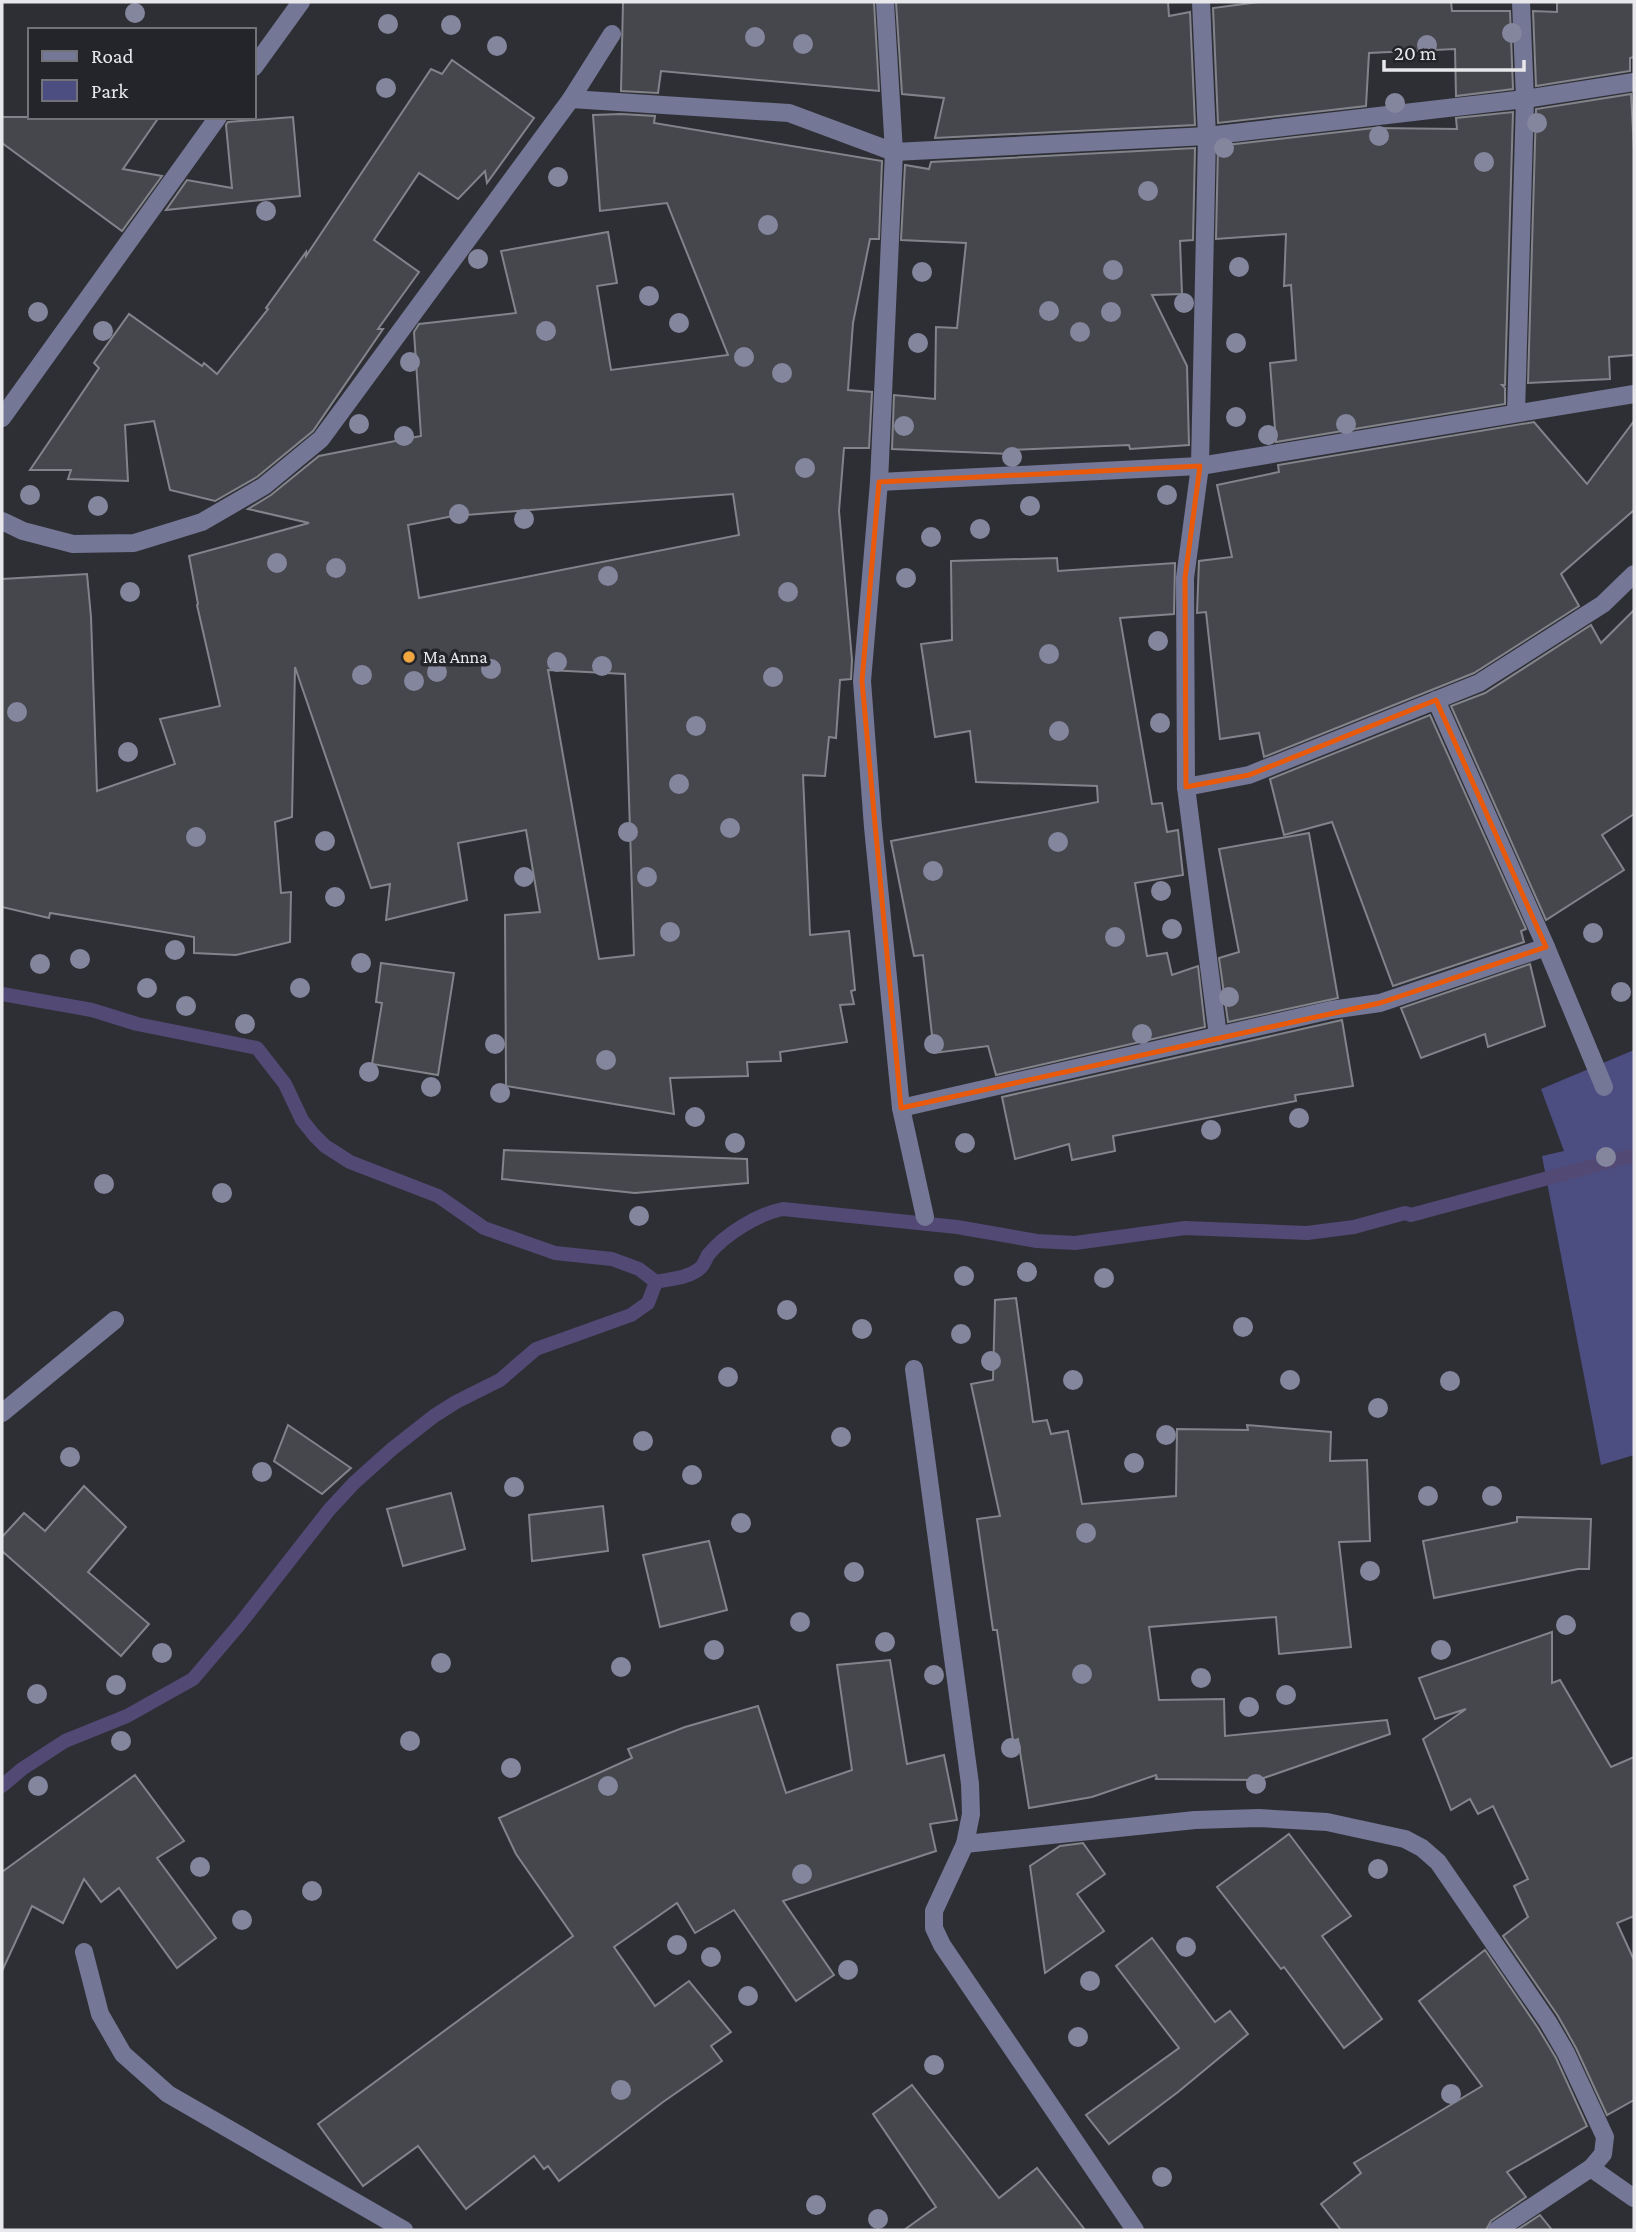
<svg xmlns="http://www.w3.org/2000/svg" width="1636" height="2232" font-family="'Crimson Pro',serif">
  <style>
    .green { fill: #4c4d80 }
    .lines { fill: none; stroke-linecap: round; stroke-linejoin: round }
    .stream { stroke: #524974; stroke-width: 14 }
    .building { fill: #46474d; stroke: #83848b; stroke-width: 2; fill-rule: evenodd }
    .minor { stroke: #747795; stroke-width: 18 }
    .tree { fill: #84869e }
    .marked { fill: none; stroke: #e8590c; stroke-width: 5; stroke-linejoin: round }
    .poi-dot { fill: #f1a63f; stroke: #24252a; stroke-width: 2.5 }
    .labels { text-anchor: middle; stroke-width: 7; stroke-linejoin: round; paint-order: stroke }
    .poi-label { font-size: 18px; fill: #e8e8ec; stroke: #24252a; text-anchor: start }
  </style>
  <rect width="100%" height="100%" fill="#2e2f35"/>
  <!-- green -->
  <path class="green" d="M 1634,1050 L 1634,1455 L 1601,1465 L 1542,1156 L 1564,1151 L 1541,1089 Z"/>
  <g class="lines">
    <!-- stream -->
    <g class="stream">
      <path d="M 2,994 L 92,1010 L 137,1024 L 257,1048 L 285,1084 L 302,1120 L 314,1135 L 325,1146 L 350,1162 L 438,1196 L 484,1228 L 555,1253 L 612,1259 L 639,1269 L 656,1282 C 670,1279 688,1278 699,1269 C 704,1266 705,1260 708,1255 C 725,1234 758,1214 783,1209 L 957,1227 L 1037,1241 L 1075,1243 L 1185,1228 L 1307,1233 L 1354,1227 L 1405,1213 L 1411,1215 L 1634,1155"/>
      <path d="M 2,1786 L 22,1769 L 65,1741 L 127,1716 L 193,1679 L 239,1625 L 329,1510 L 354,1483 L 392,1449 L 434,1416 L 456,1402 L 500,1380 L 536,1349 L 631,1315 L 648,1303 L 656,1282"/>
    </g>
  </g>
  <!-- building -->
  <g class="building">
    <path d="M 623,2 L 874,2 L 879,91 L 661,71 L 658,93 L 621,91 Z"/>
    <path d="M 896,2 L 1168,2 L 1169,16 L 1190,12 L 1195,125 L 935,138 L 944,98 L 902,94 Z"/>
    <path d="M 1259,2 L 1451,2 L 1452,11 L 1510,11 L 1513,89 L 1456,96 L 1455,49 L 1369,53 L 1366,106 L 1218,123 L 1213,8 Z"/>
    <path d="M 1557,2 L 1634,2 L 1634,57 L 1630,58 L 1630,71 L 1536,86 L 1533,11 L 1557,12 Z"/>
    <path d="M 452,60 L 534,118 L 487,183 L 485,171 L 458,199 L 419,173 L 374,240 L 419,272 L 378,329 L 383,329 L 313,431 L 257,477 L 215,501 L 170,490 L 154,421 L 125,425 L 128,481 L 68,479 L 71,470 L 30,470 L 99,368 L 94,363 L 129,314 L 202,366 L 204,363 L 217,374 L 268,309 L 266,308 L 306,252 L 306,256 L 431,69 L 442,74 Z"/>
    <path d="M 1631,94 L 1634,150 L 1634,355 L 1609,357 L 1610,379 L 1528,383 L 1536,109 Z"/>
    <path d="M 1513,112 L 1505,385 L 1502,385 L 1505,388 L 1505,404 L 1276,442 L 1270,363 L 1296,360 L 1291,285 L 1284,286 L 1286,234 L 1216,239 L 1218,146 L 1374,128 L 1457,129 L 1456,118 Z"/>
    <path d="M 621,114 L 655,116 L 654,123 L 882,161 L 879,239 L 870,239 L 853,323 L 848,390 L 872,392 L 869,448 L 844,448 L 839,511 L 852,660 L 851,679 L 840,680 L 836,738 L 829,737 L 825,776 L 803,775 L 810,935 L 849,931 L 855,990 L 851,991 L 854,1004 L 840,1005 L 847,1042 L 780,1052 L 781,1061 L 747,1062 L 748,1076 L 670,1078 L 674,1114 L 506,1086 L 505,915 L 540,912 L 526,830 L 458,843 L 467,900 L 386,920 L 390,884 L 371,888 L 295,667 L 292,817 L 275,822 L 281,893 L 291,892 L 290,942 L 236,955 L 194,953 L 194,937 L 50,913 L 49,918 L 2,907 L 2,579 L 87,574 L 91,617 L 97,791 L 175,764 L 160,719 L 220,706 L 197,605 L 198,604 L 189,556 L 309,523 L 248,509 L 271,495 L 319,456 L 421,436 L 414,332 L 419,324 L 516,313 L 501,251 L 608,232 L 617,283 L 597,286 L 611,370 L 728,355 L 667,203 L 600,211 L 593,115 ZM 733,494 L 739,535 L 419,598 L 408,525 L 453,516 ZM 548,670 L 625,674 L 634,955 L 599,959 Z"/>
    <path d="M 2,117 L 159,117 L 123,169 L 162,176 L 122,231 L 2,143 Z"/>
    <path d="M 293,117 L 300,196 L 166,210 L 187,180 L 232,188 L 226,125 L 228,122 Z"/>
    <path d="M 1195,148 L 1193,240 L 1180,241 L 1182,294 L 1152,295 L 1187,366 L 1189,445 L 1130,449 L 1129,445 L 1010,450 L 1010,454 L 892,449 L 894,395 L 935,399 L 936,327 L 957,328 L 966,243 L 901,240 L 905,165 L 929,169 L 931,162 Z"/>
    <path d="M 1634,421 L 1634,510 L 1561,574 L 1579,606 L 1474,673 L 1264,757 L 1259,733 L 1220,739 L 1206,612 L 1197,613 L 1199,561 L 1232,557 L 1217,485 L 1279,472 L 1278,465 L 1534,422 L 1587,484 Z"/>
    <path d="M 1057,558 L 1058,571 L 1175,563 L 1174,614 L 1120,618 L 1152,804 L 1162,803 L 1167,832 L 1178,830 L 1183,875 L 1135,883 L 1147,956 L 1167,953 L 1172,975 L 1198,966 L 1205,1027 L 996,1075 L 988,1046 L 934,1053 L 923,955 L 914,956 L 891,841 L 1098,802 L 1097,786 L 976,782 L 970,731 L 935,737 L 921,644 L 952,640 L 951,561 Z"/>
    <path d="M 1634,610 L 1634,814 L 1602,835 L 1624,870 L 1546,920 L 1451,706 L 1485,693 L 1591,625 L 1601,643 Z"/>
    <path d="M 1430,715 L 1526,929 L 1521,931 L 1524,942 L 1393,986 L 1332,822 L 1284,835 L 1270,779 Z"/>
    <path d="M 1309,833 L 1338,998 L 1228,1022 L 1219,958 L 1239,952 L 1219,849 Z"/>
    <path d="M 381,963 L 454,973 L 438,1075 L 372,1064 L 382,1003 L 376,1002 Z"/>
    <path d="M 1530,964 L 1545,1026 L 1488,1047 L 1485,1034 L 1421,1058 L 1401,1008 Z"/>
    <path d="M 1342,1020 L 1353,1086 L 1295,1095 L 1296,1101 L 1113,1136 L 1115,1151 L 1072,1160 L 1069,1144 L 1015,1159 L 1002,1097 Z"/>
    <path d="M 504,1150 L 747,1159 L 748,1183 L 635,1193 L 502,1179 Z"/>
    <path d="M 1016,1298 L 1033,1422 L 1047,1420 L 1051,1434 L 1068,1431 L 1082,1504 L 1176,1496 L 1177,1429 L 1248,1430 L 1247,1425 L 1331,1432 L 1330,1461 L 1367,1460 L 1370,1541 L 1339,1542 L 1351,1647 L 1279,1654 L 1276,1617 L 1149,1627 L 1159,1700 L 1224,1699 L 1225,1736 L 1387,1720 L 1390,1734 L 1258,1780 L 1155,1779 L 1157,1778 L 1156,1775 L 1092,1797 L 1029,1808 L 1018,1739 L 1013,1741 L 997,1630 L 993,1630 L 977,1519 L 1000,1516 L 971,1384 L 993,1380 L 995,1300 Z"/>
    <path d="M 288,1425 L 351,1468 L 322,1494 L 274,1461 Z"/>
    <path d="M 84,1486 L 126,1527 L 88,1572 L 149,1624 L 121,1656 L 2,1551 L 2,1537 L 24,1513 L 45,1531 Z"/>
    <path d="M 451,1493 L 465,1549 L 403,1566 L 387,1509 Z"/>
    <path d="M 603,1506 L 608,1551 L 532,1561 L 529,1515 Z"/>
    <path d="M 1517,1517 L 1591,1519 L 1589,1569 L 1578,1569 L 1434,1598 L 1423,1541 L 1517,1522 Z"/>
    <path d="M 709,1541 L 727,1610 L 660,1627 L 643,1555 Z"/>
    <path d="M 1552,1632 L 1552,1683 L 1560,1680 L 1611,1767 L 1634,1757 L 1634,1916 L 1617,1923 L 1634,1960 L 1634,2100 L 1607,2115 L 1576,2048 L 1558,2016 L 1503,1936 L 1528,1917 L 1514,1886 L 1528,1879 L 1493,1806 L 1478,1814 L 1470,1799 L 1451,1810 L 1423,1739 L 1466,1709 L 1435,1719 L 1419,1678 Z"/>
    <path d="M 890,1660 L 907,1764 L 944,1755 L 957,1820 L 930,1824 L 936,1851 L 783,1901 L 834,1975 L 796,2001 L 734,1910 L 695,1933 L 677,1903 L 614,1947 L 655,2006 L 689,1981 L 731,2032 L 711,2046 L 722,2061 L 663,2102 L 559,2181 L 548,2166 L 544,2169 L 534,2156 L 466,2209 L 418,2146 L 363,2186 L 318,2124 L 573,1936 L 516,1854 L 499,1818 L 632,1758 L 628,1749 L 685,1727 L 758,1706 L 786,1793 L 852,1770 L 837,1665 Z"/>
    <path d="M 135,1775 L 184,1841 L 157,1858 L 216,1938 L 177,1968 L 119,1888 L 101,1902 L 84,1879 L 63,1923 L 32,1906 L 2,1971 L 2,1872 Z"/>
    <path d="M 1289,1834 L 1351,1916 L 1322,1936 L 1382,2019 L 1344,2048 L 1284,1967 L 1281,1969 L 1217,1887 Z"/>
    <path d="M 1083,1843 L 1105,1874 L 1077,1894 L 1104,1931 L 1045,1973 L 1030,1866 L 1060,1846 Z"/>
    <path d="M 1152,1938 L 1215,2022 L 1230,2011 L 1248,2034 L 1178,2092 L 1109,2144 L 1086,2115 L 1179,2048 L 1116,1966 Z"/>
    <path d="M 1485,1950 L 1538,2028 L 1556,2058 L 1587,2126 L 1507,2172 L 1526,2197 L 1491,2221 L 1486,2230 L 1341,2230 L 1321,2204 L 1361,2173 L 1354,2163 L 1482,2086 L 1419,2001 Z"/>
    <path d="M 912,2085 L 999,2198 L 1037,2168 L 1085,2230 L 904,2230 L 936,2207 L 873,2114 Z"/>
    <path d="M 1540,2215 L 1552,2230 L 1517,2230 Z"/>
  </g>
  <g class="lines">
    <!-- minor -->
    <g class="minor">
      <path d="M 885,2 L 894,152 L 879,482 L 862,681 L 873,827 L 901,1108 L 925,1217"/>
      <path d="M 1201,2 L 1207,136 L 1200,466 L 1185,578 L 1186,787 L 1218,1036"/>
      <path d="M 254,67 L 301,2"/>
      <path d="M 571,99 L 789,113 L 894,152 L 1207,136 L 1525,99 L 1634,82"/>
      <path d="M 1516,413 L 1525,99 L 1521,2"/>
      <path d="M 2,418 L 218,117"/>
      <path d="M 879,482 L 1200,466 L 1634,394"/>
      <path d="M 2,521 L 23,531 L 73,544 L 134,543 L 202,522 L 264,486 L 321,439 L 571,99 L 612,34"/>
      <path d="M 1436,700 L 1546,947 L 1604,1087"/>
      <path d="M 1186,787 L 1249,775 L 1479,683 L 1603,604 L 1634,574"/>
      <path d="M 901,1108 L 1331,1010 L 1380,1003 L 1546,947"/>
      <path d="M 914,1369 L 970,1784 L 971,1814 L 965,1844 L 934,1911 L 934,1928 L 942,1945 L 1135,2230"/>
      <path d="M 2,1413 L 115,1320"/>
      <path d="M 965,1844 L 1195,1820 L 1259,1818 L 1327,1822 L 1405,1839 L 1422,1848 L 1438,1862 L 1548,2022 L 1566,2053 L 1605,2137 L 1603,2154 L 1591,2168 L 1497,2230"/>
      <path d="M 84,1952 L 100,2014 L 123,2054 L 168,2094 L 404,2230"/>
      <path d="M 1591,2168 L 1634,2198"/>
    </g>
  </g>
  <!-- trees -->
  <g class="tree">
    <circle cx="135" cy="13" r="10"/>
    <circle cx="388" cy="24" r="10"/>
    <circle cx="451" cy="25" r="10"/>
    <circle cx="1512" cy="33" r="10"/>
    <circle cx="755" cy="37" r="10"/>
    <circle cx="803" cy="44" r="10"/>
    <circle cx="1427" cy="45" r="10"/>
    <circle cx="497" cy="46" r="10"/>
    <circle cx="386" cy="88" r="10"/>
    <circle cx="1395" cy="103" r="10"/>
    <circle cx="1537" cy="123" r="10"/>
    <circle cx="1379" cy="136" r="10"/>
    <circle cx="1224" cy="148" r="10"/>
    <circle cx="1484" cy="162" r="10"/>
    <circle cx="558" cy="177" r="10"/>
    <circle cx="1148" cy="191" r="10"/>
    <circle cx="266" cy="211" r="10"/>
    <circle cx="768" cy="225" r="10"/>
    <circle cx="478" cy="259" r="10"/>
    <circle cx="1239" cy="267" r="10"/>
    <circle cx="1113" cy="270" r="10"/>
    <circle cx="922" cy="272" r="10"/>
    <circle cx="649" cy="296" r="10"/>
    <circle cx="1184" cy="303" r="10"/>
    <circle cx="1049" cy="311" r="10"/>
    <circle cx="38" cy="312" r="10"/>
    <circle cx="1111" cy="312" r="10"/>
    <circle cx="679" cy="323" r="10"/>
    <circle cx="103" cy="331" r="10"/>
    <circle cx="546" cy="331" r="10"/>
    <circle cx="1080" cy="332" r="10"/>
    <circle cx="918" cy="343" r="10"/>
    <circle cx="1236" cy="343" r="10"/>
    <circle cx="744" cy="357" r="10"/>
    <circle cx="410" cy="362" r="10"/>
    <circle cx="782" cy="373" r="10"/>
    <circle cx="1236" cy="417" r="10"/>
    <circle cx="359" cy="424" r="10"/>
    <circle cx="1346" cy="424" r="10"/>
    <circle cx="904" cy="426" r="10"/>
    <circle cx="1268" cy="435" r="10"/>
    <circle cx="404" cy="436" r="10"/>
    <circle cx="1012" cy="457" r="10"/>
    <circle cx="805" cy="468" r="10"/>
    <circle cx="30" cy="495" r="10"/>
    <circle cx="1167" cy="495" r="10"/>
    <circle cx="98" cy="506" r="10"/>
    <circle cx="1030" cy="506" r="10"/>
    <circle cx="459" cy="514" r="10"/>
    <circle cx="524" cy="519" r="10"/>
    <circle cx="980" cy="529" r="10"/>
    <circle cx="931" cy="537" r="10"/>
    <circle cx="277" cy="563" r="10"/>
    <circle cx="336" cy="568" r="10"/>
    <circle cx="608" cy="576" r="10"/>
    <circle cx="906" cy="578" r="10"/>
    <circle cx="130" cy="592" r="10"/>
    <circle cx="788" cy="592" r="10"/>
    <circle cx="1158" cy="641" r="10"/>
    <circle cx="1049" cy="654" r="10"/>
    <circle cx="557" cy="662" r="10"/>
    <circle cx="602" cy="666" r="10"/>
    <circle cx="491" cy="669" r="10"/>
    <circle cx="437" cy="672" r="10"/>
    <circle cx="362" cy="675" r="10"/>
    <circle cx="773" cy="677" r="10"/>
    <circle cx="414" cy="681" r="10"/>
    <circle cx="17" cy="712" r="10"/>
    <circle cx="1160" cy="723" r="10"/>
    <circle cx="696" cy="726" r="10"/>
    <circle cx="1059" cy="731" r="10"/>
    <circle cx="128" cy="752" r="10"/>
    <circle cx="679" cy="784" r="10"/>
    <circle cx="730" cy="828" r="10"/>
    <circle cx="628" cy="832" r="10"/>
    <circle cx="196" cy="837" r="10"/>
    <circle cx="325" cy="841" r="10"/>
    <circle cx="1058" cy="842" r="10"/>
    <circle cx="933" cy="871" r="10"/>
    <circle cx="524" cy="877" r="10"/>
    <circle cx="647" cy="877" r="10"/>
    <circle cx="1161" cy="891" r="10"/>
    <circle cx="335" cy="897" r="10"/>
    <circle cx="1172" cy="929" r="10"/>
    <circle cx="670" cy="932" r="10"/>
    <circle cx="1593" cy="933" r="10"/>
    <circle cx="1115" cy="937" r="10"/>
    <circle cx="175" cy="950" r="10"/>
    <circle cx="80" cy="959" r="10"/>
    <circle cx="361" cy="963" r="10"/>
    <circle cx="40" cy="964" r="10"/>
    <circle cx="147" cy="988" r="10"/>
    <circle cx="300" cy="988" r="10"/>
    <circle cx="1621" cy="992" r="10"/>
    <circle cx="1229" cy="997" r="10"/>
    <circle cx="186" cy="1006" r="10"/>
    <circle cx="245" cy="1024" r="10"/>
    <circle cx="1142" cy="1034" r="10"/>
    <circle cx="495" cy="1044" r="10"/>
    <circle cx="934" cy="1044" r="10"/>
    <circle cx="606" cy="1060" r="10"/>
    <circle cx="369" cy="1072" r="10"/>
    <circle cx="431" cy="1087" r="10"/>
    <circle cx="500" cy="1093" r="10"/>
    <circle cx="695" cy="1117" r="10"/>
    <circle cx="1299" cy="1118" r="10"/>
    <circle cx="1211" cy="1130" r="10"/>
    <circle cx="735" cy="1143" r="10"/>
    <circle cx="965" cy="1143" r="10"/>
    <circle cx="1606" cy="1157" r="10"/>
    <circle cx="104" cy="1184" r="10"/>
    <circle cx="222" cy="1193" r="10"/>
    <circle cx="639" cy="1216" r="10"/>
    <circle cx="1027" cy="1272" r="10"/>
    <circle cx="964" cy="1276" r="10"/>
    <circle cx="1104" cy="1278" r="10"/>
    <circle cx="787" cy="1310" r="10"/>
    <circle cx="1243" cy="1327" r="10"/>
    <circle cx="862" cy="1329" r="10"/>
    <circle cx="961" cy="1334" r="10"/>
    <circle cx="991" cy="1361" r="10"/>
    <circle cx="728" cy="1377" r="10"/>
    <circle cx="1073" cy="1380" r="10"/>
    <circle cx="1290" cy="1380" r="10"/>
    <circle cx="1450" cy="1381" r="10"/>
    <circle cx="1378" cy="1408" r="10"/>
    <circle cx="1166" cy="1435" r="10"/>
    <circle cx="841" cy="1437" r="10"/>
    <circle cx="643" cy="1441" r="10"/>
    <circle cx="70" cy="1457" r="10"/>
    <circle cx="1134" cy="1463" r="10"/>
    <circle cx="262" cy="1472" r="10"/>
    <circle cx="692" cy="1475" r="10"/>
    <circle cx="514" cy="1487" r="10"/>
    <circle cx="1428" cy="1496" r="10"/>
    <circle cx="1492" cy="1496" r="10"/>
    <circle cx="741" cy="1523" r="10"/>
    <circle cx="1086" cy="1533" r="10"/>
    <circle cx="1370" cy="1571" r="10"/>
    <circle cx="854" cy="1572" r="10"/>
    <circle cx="800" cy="1622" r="10"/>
    <circle cx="1566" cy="1625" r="10"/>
    <circle cx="885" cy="1642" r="10"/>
    <circle cx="714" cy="1650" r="10"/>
    <circle cx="1441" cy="1650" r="10"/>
    <circle cx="162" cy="1653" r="10"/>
    <circle cx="441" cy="1663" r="10"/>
    <circle cx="621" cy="1667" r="10"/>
    <circle cx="1082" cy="1674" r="10"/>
    <circle cx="934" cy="1675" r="10"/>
    <circle cx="1201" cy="1678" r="10"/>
    <circle cx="116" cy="1685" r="10"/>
    <circle cx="37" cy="1694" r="10"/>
    <circle cx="1286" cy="1695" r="10"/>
    <circle cx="1249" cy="1707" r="10"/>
    <circle cx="121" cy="1741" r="10"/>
    <circle cx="410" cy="1741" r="10"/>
    <circle cx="1011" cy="1748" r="10"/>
    <circle cx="511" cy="1768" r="10"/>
    <circle cx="1256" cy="1784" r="10"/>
    <circle cx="38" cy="1786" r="10"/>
    <circle cx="608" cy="1786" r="10"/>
    <circle cx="200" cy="1867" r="10"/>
    <circle cx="1378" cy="1869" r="10"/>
    <circle cx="802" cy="1874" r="10"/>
    <circle cx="312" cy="1891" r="10"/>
    <circle cx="242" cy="1920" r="10"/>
    <circle cx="677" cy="1945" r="10"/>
    <circle cx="1186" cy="1947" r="10"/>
    <circle cx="711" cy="1957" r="10"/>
    <circle cx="848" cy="1970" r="10"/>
    <circle cx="1090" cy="1981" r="10"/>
    <circle cx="748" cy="1996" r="10"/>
    <circle cx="1078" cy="2037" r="10"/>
    <circle cx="934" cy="2065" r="10"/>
    <circle cx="621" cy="2090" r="10"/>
    <circle cx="1451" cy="2094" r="10"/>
    <circle cx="1162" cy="2177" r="10"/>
    <circle cx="816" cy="2205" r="10"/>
    <circle cx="878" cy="2219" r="10"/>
  </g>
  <!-- marked area -->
  <path class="marked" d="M 1200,466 L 1185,578 L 1186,787 L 1249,775 L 1436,700 L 1546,947 L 1380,1003 L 901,1108 L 862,681 L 879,482 Z"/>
  <!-- markers -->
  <circle class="poi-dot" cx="409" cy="657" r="7"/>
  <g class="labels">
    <!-- poi labels -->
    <g class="poi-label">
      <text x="423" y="663">Ma Anna</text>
    </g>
  </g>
  <!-- border -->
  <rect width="1636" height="2232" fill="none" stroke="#e8e8ec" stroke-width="7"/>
  <!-- legend -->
  <rect x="28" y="28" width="228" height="91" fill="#24252a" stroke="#727378" stroke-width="2"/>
  <rect x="42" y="51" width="35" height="10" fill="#747795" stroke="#727378" stroke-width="2"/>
  <text x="91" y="63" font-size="21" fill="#e8e8ec">Road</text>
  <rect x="42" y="80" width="35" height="21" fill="#4c4d80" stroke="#727378" stroke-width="2"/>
  <text x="91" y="98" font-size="21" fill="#e8e8ec">Park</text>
  <!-- scale -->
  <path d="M1384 60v10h140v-10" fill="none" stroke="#e8e8ec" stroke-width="3.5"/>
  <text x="1394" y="60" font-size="21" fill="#e8e8ec" stroke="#24252a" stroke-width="5" paint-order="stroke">20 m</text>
</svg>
